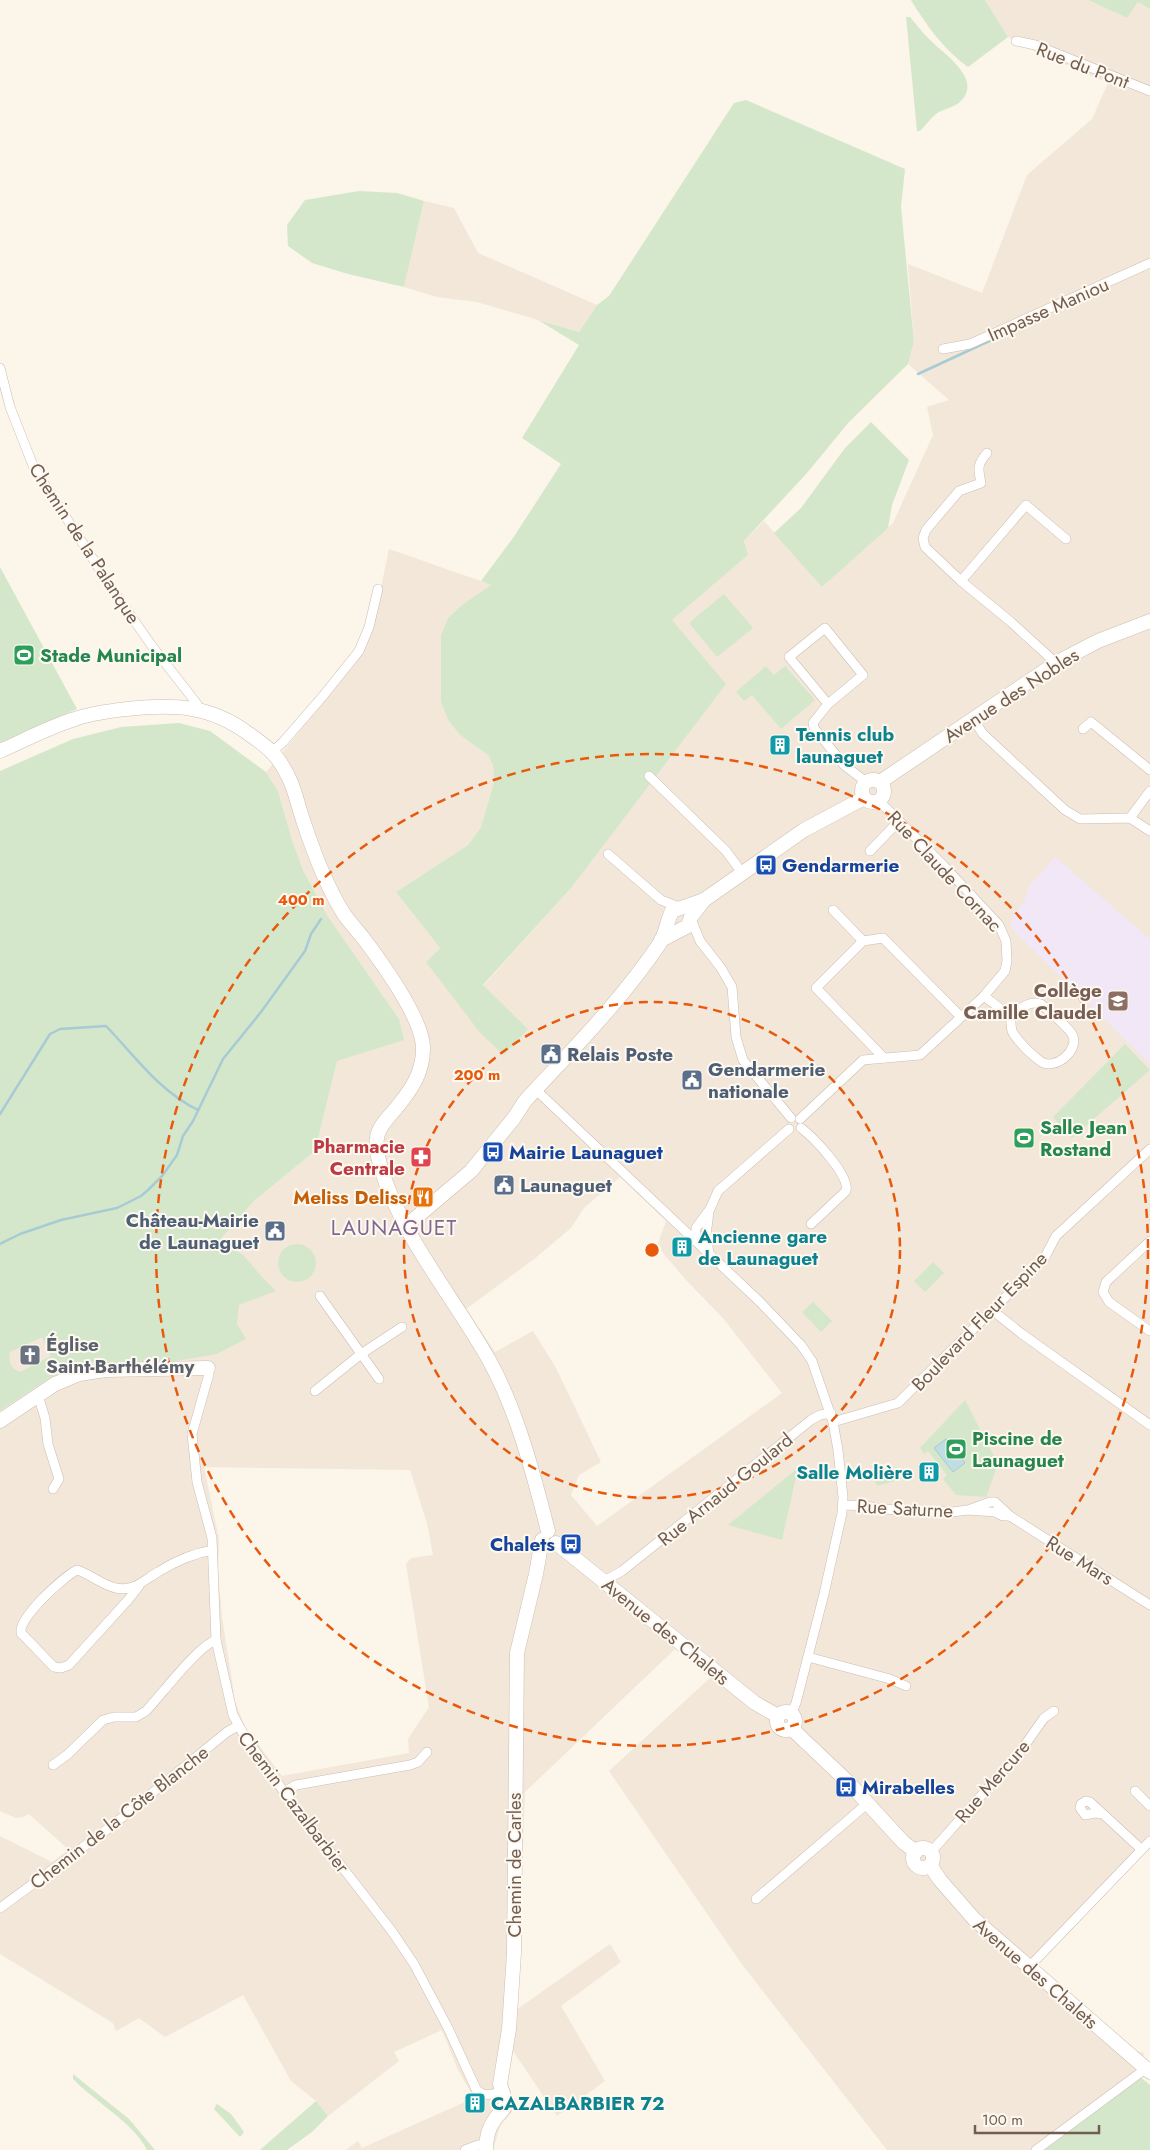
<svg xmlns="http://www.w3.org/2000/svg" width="1150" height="2150" font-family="Jost,sans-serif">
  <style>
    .residential { fill: #f2e7d9; fill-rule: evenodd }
    .education { fill: #f2e7f7 }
    .green { fill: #d5e7ca; fill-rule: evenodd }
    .water { fill: #c0dde3; stroke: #a7cbd4 }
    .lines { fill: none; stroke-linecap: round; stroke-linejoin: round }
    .stream { stroke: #a7cbd4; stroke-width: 2.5 }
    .street-casing { stroke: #ccbdb1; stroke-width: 10 }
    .secondary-casing { stroke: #cebeaf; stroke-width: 15 }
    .street { stroke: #fff; stroke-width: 9 }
    .secondary { stroke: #fff; stroke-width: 14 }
    .ring { fill: none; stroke: #e8590c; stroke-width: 2.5; stroke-dasharray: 9 6 }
    .labels { text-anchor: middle; stroke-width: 4; stroke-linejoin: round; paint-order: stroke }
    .street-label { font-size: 19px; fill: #735d50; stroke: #fdf9f1 }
    .leisure-label { font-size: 19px; font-weight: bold; fill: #27864d; stroke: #fdf9f1; text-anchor: start }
    .culture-label { font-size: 19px; font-weight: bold; fill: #0d838f; stroke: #fdf9f1; text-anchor: start }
    .transit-label { font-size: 19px; font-weight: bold; fill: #164399; stroke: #fdf9f1; text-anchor: start }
    .education-label { font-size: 19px; font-weight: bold; fill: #785e54; stroke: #fdf9f1; text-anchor: end }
    .service-label { font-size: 19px; font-weight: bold; fill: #4e5e75; stroke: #fdf9f1; text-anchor: start }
    .health-label { font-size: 19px; font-weight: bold; fill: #be3a42; stroke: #fdf9f1; text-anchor: end }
    .food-label { font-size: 19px; font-weight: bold; fill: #c56008; stroke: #fdf9f1; text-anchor: end }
    .worship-label { font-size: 19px; font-weight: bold; fill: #5b616d; stroke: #fdf9f1; text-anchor: start }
    .quarter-label { font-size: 21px; letter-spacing: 1px; fill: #83678f; stroke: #fdf9f1 }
    .centre { fill: #e8590c; stroke: #fdf9f1; stroke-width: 2.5 }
    .ring-label { font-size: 15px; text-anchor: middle; font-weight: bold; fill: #e8590c; stroke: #fdf9f1; stroke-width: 4; stroke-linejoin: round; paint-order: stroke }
  </style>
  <rect width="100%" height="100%" fill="#fbf5ea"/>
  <!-- residential -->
  <g class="residential">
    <path d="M 985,0 L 1088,0 L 1127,18 L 1138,2 L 1150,9 L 1150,1848 L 1036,1966 L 1132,2050 L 1144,2053 L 1139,2076 L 1040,2150 L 887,2150 L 741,1963 L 609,1771 L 710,1678 L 675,1649 L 525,1792 L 516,2010 L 610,1944 L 621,1962 L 561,2006 L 605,2081 L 557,2116 L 513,2051 L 508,2083 L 515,2105 L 511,2113 L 500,2126 L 493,2150 L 346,2150 L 358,2141 L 362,2148 L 474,2098 L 458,2070 L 442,2030 L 394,2052 L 399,2061 L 328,2116 L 316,2101 L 291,2081 L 243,1995 L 165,2037 L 139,2018 L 116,2031 L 113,2023 L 0,1954 L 0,1836 L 52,1862 L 69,1850 L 29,1814 L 23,1817 L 16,1818 L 0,1811 L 0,1349 L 219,1241 L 254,1201 L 315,1151 L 337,1060 L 399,1019 L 327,915 L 303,870 L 292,840 L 278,791 L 266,772 L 355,664 L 371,636 L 389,549 L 492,585 L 462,605 L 448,618 L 441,635 L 441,702 L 448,720 L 460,735 L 488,755 L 493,765 L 494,782 L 481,827 L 468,845 L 396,892 L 440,948 L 426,962 L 528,1029 L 483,986 L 571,888 L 672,620 L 748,555 L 744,541 L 764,521 L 822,587 L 893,523 L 933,435 L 927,407 L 949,400 L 908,364 L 914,342 L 908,264 L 982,293 L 1027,175 L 1092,119 L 1108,83 L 1032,50 L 1008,37 ZM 620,1177 L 666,1221 L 657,1246 L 686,1280 L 722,1317 L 782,1393 L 597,1526 L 571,1495 L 579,1475 L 601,1462 L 556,1368 L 533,1331 L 495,1352 L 466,1309 L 534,1259 L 571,1228 L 584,1208 ZM 204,1467 L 410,1470 L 427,1523 L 433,1555 L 411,1558 L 406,1564 L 429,1707 L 408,1739 L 409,1753 L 282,1776 L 245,1727 L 235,1701 L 222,1617 L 218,1571 L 219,1539 Z"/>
    <path d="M 424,201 L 454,208 L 478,253 L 597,305 L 579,332 L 477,302 L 437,297 L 404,287 Z"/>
  </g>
  <!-- education -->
  <path class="education" d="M 1055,857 L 1150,939 L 1150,1064 L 1011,928 L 1012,916 L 1024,902 L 1029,886 Z"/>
  <!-- green -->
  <g class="green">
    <path d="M 911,0 L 985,0 L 1008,37 L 968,67 C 945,51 926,25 911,0 Z"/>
    <path d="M 1088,0 L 1150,0 L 1150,9 L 1138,2 L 1127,18 Z"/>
    <path d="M 906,17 L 910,17 C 916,24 921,31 928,38 C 941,52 985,79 960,102 C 953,108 943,109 936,114 C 930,119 925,126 920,131 L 917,131 Z"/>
    <path d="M 746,100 L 905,169 L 901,207 L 914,342 L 908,364 L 849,422 L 807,473 L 744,541 L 748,555 L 672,620 L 726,684 L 571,888 L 483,985 L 528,1029 L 504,1055 L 481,1034 L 426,962 L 440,948 L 396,892 L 468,845 L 481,827 L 494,782 L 493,765 L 488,755 L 460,735 L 448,720 L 441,702 L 441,635 L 448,618 L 462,605 L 491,585 L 481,581 L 513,538 L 561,464 L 522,438 L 579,345 L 538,320 L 579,332 L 597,305 L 609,296 L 734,103 Z"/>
    <path d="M 359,191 L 397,193 L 424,201 L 404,287 L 348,274 L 312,263 L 288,246 L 287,225 L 305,200 Z"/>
    <path d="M 871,422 L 909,460 L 892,505 L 888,528 L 822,587 L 774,533 L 801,508 L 845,448 Z"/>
    <path d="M 0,567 L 77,709 L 0,743 Z"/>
    <path d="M 724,594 L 753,628 L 717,657 L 689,623 Z"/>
    <path d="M 766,666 L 774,675 L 785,666 L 815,700 L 781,729 L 752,695 L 744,701 L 736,692 Z"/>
    <path d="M 179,723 L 210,731 L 266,772 L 278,791 L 292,840 L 303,870 L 327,915 L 399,1019 L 404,1040 L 337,1061 L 315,1151 L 254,1201 L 219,1241 L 243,1255 L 262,1277 L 276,1291 L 239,1305 L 237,1324 L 246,1339 L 217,1354 L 170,1362 L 84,1363 L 51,1377 L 0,1411 L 0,771 L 73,739 L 121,727 ZM 42,1337 L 51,1356 L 20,1372 C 11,1369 8,1362 10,1352 Z"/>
    <path d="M 1125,1044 L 1150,1070 L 1072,1138 L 1053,1117 Z"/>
    <circle cx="297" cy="1263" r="19"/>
    <path d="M 933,1262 L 944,1273 L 925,1292 L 914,1281 Z"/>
    <path d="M 813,1302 L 832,1321 L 821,1332 L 802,1312 Z"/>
    <path d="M 965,1400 L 998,1464 L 986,1497 L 956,1495 L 943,1479 L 947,1475 L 928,1451 L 924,1454 L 920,1448 Z"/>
    <path d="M 897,1467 L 902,1479 L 877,1486 L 872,1475 Z"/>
    <path d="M 798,1468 L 782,1540 L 728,1525 Z"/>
    <path d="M 73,2074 L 129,2119 L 155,2150 L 147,2150 C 133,2122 95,2102 73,2079 Z"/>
    <path d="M 1139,2076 L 1150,2085 L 1150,2150 L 1040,2150 Z"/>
    <path d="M 316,2101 L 328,2116 L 312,2132 L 287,2150 L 260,2150 Z"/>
    <path d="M 217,2104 L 231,2114 L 244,2132 L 240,2137 L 214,2109 Z"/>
  </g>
  <!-- water -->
  <path class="water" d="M 946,1439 L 965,1463 L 953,1472 L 934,1448 Z"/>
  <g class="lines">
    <!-- stream -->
    <g class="stream">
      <path d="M 918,374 L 1013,330"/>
      <path d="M 0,1114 L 50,1034 L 60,1029 L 106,1026 C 135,1056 159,1091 198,1110"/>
      <path d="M 0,1244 L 20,1234 L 61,1220 L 117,1208 L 141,1196 L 148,1190 L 162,1176 L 177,1155 L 183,1136 L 193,1121 L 223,1059 L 261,1012 L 305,951 L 311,934 L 321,919"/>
    </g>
    <!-- street casing -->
    <g class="street-casing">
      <g id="street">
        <path d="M 1016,41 L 1035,45 L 1150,91"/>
        <path d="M 943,349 L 970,344 L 1150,263"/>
        <path d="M 0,368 L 10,407 L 34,468 L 117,596 L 152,646 L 197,704"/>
        <path d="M 961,581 L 925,547 L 923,538 L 926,530 L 959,491 L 981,483 C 978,469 977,464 987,453"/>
        <path d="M 1056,663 L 1011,622 L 961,581 L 1026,505 L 1066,539"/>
        <path d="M 828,704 L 789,657 L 825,628 L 863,675 L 828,704 L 813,723 L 814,728 L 844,765 L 866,782"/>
        <path d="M 973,719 L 983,734 L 1065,810 L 1080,819 L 1130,818 L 1150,831"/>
        <path d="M 1083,729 L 1091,722 L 1150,770"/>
        <path d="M 270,754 L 283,742 L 323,696 L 359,651 L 369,627 L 378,589"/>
        <path d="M 649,776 L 726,851 L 743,874"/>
        <path d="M 1130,818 L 1150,791"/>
        <path d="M 870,851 L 899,821"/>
        <path d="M 608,854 L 661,900 L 679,907"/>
        <path d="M 833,910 L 863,941"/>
        <path d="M 691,919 L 700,941 L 721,968 L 732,987 L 736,1037 L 743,1060 L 791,1118"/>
        <path d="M 984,996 C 989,1000 1008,1014 1010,1018 C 1012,1023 1010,1028 1013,1033 C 1019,1042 1031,1054 1040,1061 C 1054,1072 1081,1050 1072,1034 C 1066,1025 1050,1012 1041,1004 C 1028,1000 1020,1009 1010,1018"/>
        <path d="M 884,1058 L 816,988 L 863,941 L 883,938 L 961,1017"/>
        <path d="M 535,1089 L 760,1302 L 801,1345 L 812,1361 L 833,1422 L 838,1450 L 843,1497 L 842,1513 L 824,1594 L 796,1703 L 791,1714"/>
        <path d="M 800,1119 L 863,1060 L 920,1055 L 984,996 L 1005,971 L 1007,961 L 1006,941 L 999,925 L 943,865 L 879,801"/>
        <path d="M 801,1128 C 813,1137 850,1175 846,1191 L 811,1224"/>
        <path d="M 695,1240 L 696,1228 L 710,1209 L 718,1191 L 789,1129"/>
        <path d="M 1150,1241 L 1106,1282 L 1103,1292 L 1109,1302 L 1150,1331"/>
        <path d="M 709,1252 L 706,1236 L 709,1211"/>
        <path d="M 320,1296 L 379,1379"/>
        <path d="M 992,1310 L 1022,1334 L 1150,1425"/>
        <path d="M 208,1368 L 209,1374 L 192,1434 L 197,1482 L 212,1538 L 216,1640 L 233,1715 L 244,1735 L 284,1792 L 391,1930 L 414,1964 L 448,2028 L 476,2089 C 483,2097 492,2095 502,2091"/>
        <path d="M 315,1391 L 361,1354 L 402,1327"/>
        <path d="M 38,1395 L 45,1418 L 48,1444 L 59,1479 L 53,1489"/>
        <path d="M 833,1422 L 898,1403 L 1044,1259 L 1056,1236 L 1150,1149"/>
        <path d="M 843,1505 L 868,1506 L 880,1509 L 952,1512 L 968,1510 L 990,1502 L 995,1502 L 1010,1516 L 1003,1516 L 995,1512 L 968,1510"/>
        <path d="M 1010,1516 L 1150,1605"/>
        <path d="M 604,1581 L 622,1571 L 811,1420 L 820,1415 L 831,1413"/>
        <path d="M 139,1586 L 128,1600 L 69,1665 L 61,1668 L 54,1667 L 21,1633 C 18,1618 63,1577 77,1570 C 90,1574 102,1585 116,1588 C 134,1592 144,1580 158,1572 C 174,1562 195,1553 213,1550"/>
        <path d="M 808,1657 L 890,1679 L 906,1686"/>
        <path d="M 53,1765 L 67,1755 L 103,1720 L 114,1717 L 136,1717 L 146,1711 C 162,1694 197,1647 216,1640"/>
        <path d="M 1135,1791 L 1150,1806"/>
        <path d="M 284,1792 L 296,1785 L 410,1765 L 418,1762 L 427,1752"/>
        <path d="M 1103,1814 L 1095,1813 L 1085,1815 L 1080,1808 L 1081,1804 L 1086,1801 L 1090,1802 L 1141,1849"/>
        <path d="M 931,1852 L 1020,1752 L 1044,1718 L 1054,1711"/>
        <path d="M 756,1899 L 868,1803"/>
        <path d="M 0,1908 L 109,1828 L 227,1732 L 238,1726"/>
        <path d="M 1028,1968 L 1150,1841"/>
        <path d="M 465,2150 L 478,2145 L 486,2145"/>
        <path d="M 1036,2150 L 1148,2067"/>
      </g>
    </g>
    <!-- secondary casing -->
    <g class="secondary-casing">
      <g id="secondary">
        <path d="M 0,751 C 25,740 49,727 75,719 C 92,713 110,711 127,709 C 174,704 210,705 249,734 C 269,748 277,754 288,776 C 295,789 298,806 303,820 C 313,851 325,883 342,911 C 348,921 357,930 364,939 C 382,963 421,1017 423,1046 C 424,1074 409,1093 392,1113 C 386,1120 378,1128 377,1138 C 375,1149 379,1161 382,1172 C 405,1241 454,1298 489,1360 C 517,1410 534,1476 548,1531"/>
        <circle cx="873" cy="791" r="11"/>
        <path d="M 880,782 L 1056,663 L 1098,641 L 1150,621"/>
        <path d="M 661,940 L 688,926 L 691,917 L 704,900"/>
        <path d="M 406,1226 L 471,1171 L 514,1118 L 525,1101 C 572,1050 621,1001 660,943 C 666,933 667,921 672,911 L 704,900 L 804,830 L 864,798"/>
        <path d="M 0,1421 L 55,1384 L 79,1374 L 105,1370 L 208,1368"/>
        <path d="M 556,1543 L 755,1703 L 778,1716"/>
        <circle cx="786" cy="1721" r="9"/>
        <path d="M 791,1728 L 848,1782 L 903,1842 L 916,1852"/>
        <circle cx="923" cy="1858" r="10"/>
        <path d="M 930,1865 L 940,1880 L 974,1919 L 1150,2072"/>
        <path d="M 486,2150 C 486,2139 488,2128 495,2119 C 499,2113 505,2110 506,2103 L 500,2084 L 509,2029 L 514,1953 L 517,1653 L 536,1574 L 542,1540"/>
      </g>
    </g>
    <!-- street -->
    <use href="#street" class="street"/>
    <!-- secondary -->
    <use href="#secondary" class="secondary"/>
  </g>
  <!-- distance rings -->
  <g class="ring">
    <circle cx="652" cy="1250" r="248"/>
    <circle cx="652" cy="1250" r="496"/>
  </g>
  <!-- icons -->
  <defs>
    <g id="stadium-square" transform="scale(1.125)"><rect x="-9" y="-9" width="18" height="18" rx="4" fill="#2e9e5b" stroke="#fdf9f1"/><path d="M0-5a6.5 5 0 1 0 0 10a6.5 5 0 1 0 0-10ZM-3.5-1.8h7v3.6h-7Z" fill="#fff"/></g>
    <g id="building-square" transform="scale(1.125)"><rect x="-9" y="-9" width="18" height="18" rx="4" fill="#0f9aa8" stroke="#fdf9f1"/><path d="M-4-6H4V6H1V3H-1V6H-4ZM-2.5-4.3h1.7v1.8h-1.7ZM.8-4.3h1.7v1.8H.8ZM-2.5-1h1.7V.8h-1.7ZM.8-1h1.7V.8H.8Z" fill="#fff"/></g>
    <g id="bus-square" transform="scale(1.125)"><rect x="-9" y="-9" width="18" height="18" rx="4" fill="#1a4fb4" stroke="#fdf9f1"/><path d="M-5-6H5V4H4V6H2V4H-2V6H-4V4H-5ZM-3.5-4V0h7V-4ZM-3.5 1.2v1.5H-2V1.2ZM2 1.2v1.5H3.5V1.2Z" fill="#fff"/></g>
    <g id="school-square" transform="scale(1.125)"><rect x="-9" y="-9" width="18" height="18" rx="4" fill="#8d6e63" stroke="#fdf9f1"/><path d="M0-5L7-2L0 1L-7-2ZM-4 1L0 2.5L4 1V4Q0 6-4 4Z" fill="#fff"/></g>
    <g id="civic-square" transform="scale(1.125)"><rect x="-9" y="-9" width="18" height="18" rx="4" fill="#5c6f8a" stroke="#fdf9f1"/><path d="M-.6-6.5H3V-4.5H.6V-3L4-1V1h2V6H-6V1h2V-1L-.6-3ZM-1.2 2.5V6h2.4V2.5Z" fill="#fff"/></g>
    <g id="pharmacy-square" transform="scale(1.125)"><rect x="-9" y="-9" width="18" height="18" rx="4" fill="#e0444e" stroke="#fdf9f1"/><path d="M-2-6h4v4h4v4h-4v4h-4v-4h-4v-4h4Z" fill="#fff"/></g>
    <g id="restaurant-square" transform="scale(1.125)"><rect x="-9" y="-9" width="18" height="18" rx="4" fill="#e8710a" stroke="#fdf9f1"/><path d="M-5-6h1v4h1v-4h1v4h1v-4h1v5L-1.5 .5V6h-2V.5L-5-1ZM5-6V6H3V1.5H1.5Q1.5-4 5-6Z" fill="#fff"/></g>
    <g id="church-square" transform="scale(1.125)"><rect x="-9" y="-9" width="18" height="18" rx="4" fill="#6b7280" stroke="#fdf9f1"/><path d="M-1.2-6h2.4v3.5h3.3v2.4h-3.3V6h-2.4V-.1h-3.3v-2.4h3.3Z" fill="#fff"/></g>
  </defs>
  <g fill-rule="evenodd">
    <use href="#stadium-square" x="24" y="655"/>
    <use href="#building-square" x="780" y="745"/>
    <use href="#bus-square" x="766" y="865"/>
    <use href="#school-square" x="1118" y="1001"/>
    <use href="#civic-square" x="551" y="1054"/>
    <use href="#civic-square" x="692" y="1080"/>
    <use href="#stadium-square" x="1024" y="1138"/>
    <use href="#bus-square" x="493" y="1152"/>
    <use href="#pharmacy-square" x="421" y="1157"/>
    <use href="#civic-square" x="504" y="1185"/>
    <use href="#restaurant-square" x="423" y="1197"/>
    <use href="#civic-square" x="275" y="1231"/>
    <use href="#building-square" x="682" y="1247"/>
    <use href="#church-square" x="30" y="1355"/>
    <use href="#stadium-square" x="956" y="1449"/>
    <use href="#building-square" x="929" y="1472"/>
    <use href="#bus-square" x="571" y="1544"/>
    <use href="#bus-square" x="846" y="1787"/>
    <use href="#building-square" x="475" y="2103"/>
  </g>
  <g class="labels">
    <!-- street labels -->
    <g class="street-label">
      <text transform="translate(1083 65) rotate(21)" y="7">Rue du Pont</text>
      <text transform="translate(1048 309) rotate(-24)" y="7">Impasse Maniou</text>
      <text transform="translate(85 543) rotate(57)" y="7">Chemin de la Palanque</text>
      <text transform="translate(1011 695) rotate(-33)" y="7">Avenue des Nobles</text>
      <text transform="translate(945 871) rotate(47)" y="7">Rue Claude Cornac</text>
      <text transform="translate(979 1321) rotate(-46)" y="7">Boulevard Fleur Espine</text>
      <text transform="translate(725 1489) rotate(-39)" y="7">Rue Arnaud Goulard</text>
      <text transform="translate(905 1508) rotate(3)" y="7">Rue Saturne</text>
      <text transform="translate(1080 1560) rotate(32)" y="7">Rue Mars</text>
      <text transform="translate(666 1631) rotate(39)" y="7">Avenue des Chalets</text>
      <text transform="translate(992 1781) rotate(-49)" y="7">Rue Mercure</text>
      <text transform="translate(294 1802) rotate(53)" y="7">Chemin Cazalbarbier</text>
      <text transform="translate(119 1817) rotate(-38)" y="7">Chemin de la Côte Blanche</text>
      <text transform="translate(514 1865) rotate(-90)" y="7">Chemin de Carles</text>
      <text transform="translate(1036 1973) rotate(41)" y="7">Avenue des Chalets</text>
    </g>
    <!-- leisure labels -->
    <g class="leisure-label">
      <text x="40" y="662">Stade Municipal</text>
      <text x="1040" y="1134">Salle Jean<tspan x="1040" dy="22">Rostand</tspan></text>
      <text x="972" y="1445">Piscine de<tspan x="972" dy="22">Launaguet</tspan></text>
    </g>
    <!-- culture labels -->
    <g class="culture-label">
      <text x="796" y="741">Tennis club<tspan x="796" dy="22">launaguet</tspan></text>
      <text x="698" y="1243">Ancienne gare<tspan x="698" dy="22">de Launaguet</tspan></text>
      <text x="913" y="1479" text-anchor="end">Salle Molière</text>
      <text x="491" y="2110">CAZALBARBIER 72</text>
    </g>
    <!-- transit labels -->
    <g class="transit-label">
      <text x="782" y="872">Gendarmerie</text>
      <text x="509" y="1159">Mairie Launaguet</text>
      <text x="555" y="1551" text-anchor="end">Chalets</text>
      <text x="862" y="1794">Mirabelles</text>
    </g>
    <!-- education labels -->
    <g class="education-label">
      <text x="1102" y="997">Collège<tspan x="1102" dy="22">Camille Claudel</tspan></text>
    </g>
    <!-- service labels -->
    <g class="service-label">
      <text x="567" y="1061">Relais Poste</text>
      <text x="708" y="1076">Gendarmerie<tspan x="708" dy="22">nationale</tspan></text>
      <text x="520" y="1192">Launaguet</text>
      <text x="259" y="1227" text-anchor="end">Château-Mairie<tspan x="259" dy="22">de Launaguet</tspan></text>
    </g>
    <!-- health labels -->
    <g class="health-label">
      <text x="405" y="1153">Pharmacie<tspan x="405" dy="22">Centrale</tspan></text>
    </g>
    <!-- food labels -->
    <g class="food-label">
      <text x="407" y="1204">Meliss Deliss</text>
    </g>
    <!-- worship labels -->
    <g class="worship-label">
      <text x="46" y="1351">Église<tspan x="46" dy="22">Saint-Barthélémy</tspan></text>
    </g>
    <!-- quarter labels -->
    <g class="quarter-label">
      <text x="394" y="1235">LAUNAGUET</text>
    </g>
  </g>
  <circle cx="652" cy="1250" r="8" class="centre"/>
  <g class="ring-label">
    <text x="301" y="905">400 m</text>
    <text x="477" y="1080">200 m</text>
  </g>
  <!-- scale -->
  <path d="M975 2125v8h124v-8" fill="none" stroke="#735d50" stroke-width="2.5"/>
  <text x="982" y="2125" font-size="15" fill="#735d50" stroke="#fdf9f1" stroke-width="4" paint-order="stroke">100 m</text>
</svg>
